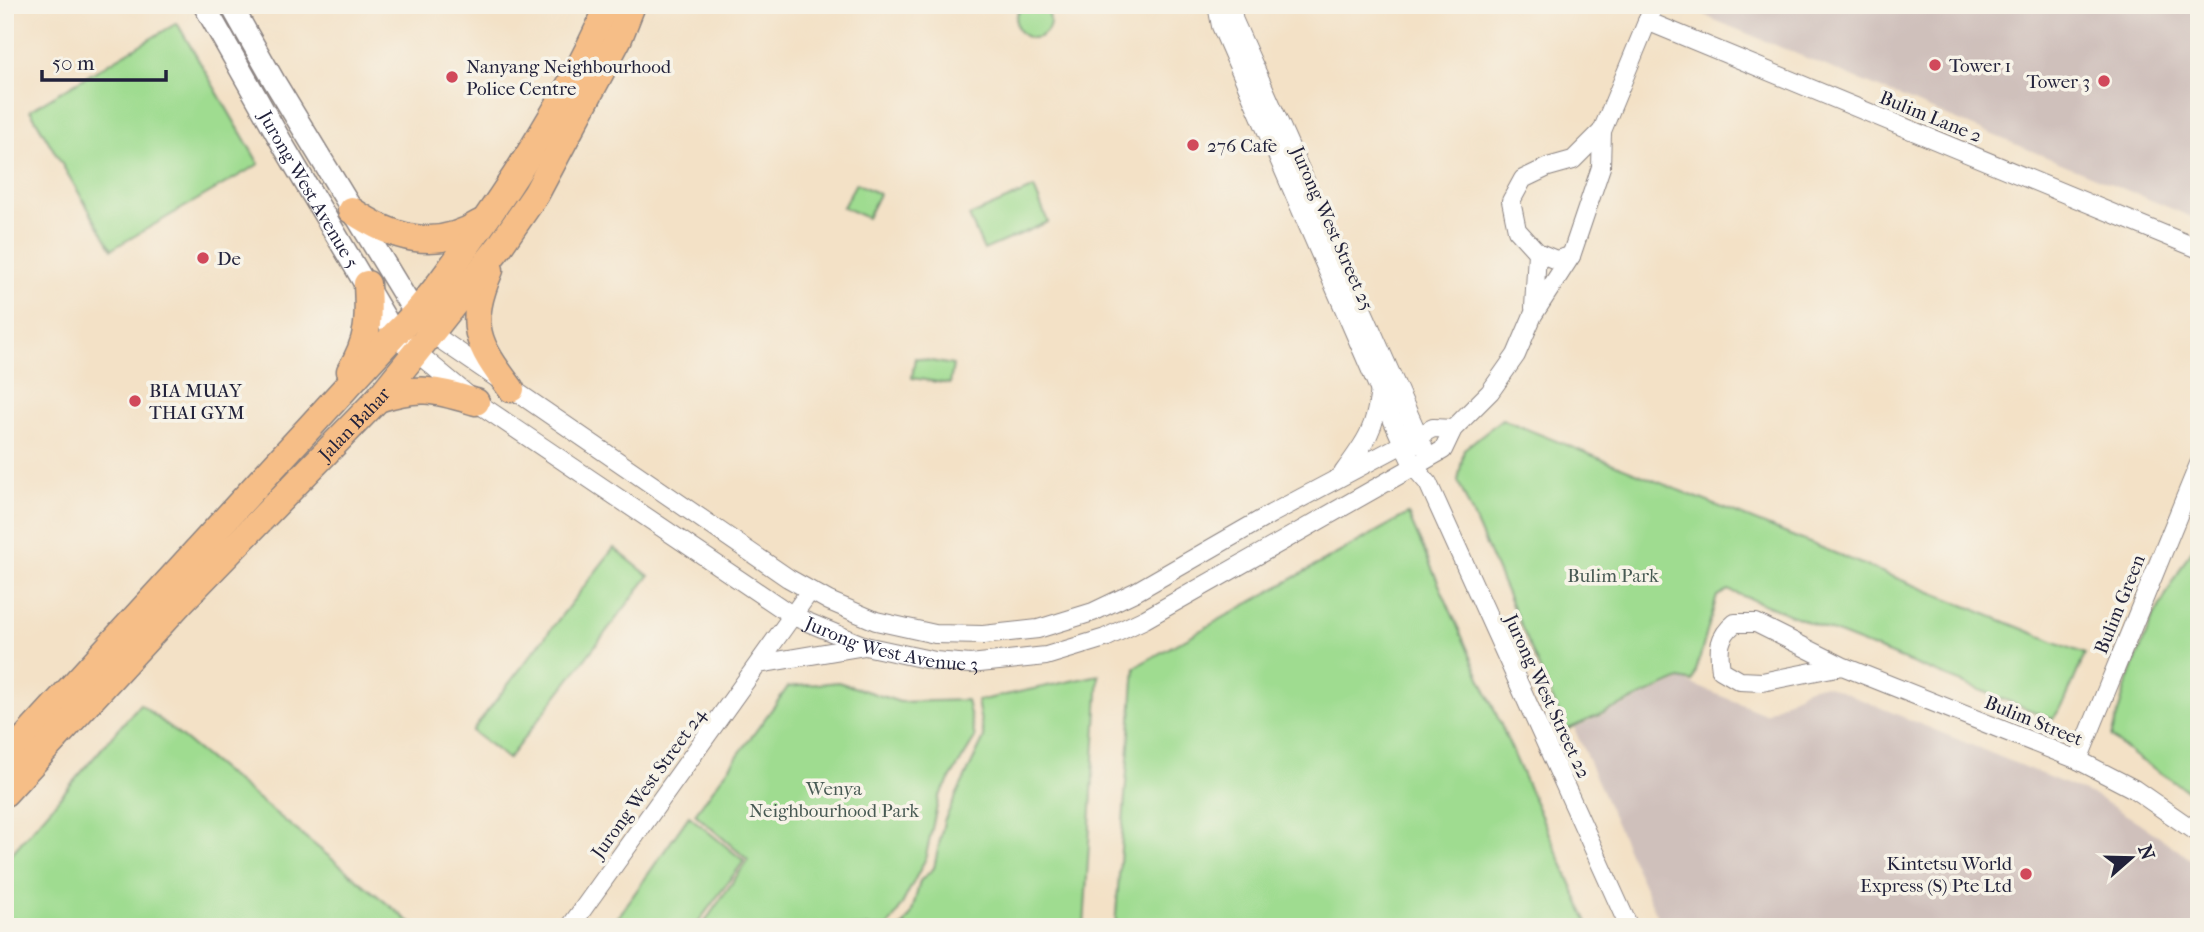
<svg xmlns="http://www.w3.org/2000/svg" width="2204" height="932" font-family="'IM FELL French Canon',serif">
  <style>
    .industrial { fill: #cfc0bb }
    .green { fill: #9fdc90; stroke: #607f66; stroke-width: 2 }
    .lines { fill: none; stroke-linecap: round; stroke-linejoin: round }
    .minor-casing { stroke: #8a8280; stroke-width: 20 }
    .tertiary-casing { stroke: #8a8280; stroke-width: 24 }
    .primary-casing { stroke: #8a8280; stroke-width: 29 }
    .minor { stroke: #fff; stroke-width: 18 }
    .tertiary { stroke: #fff; stroke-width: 21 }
    .primary { stroke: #f6be87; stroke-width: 26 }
    .poi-dot { fill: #d1495b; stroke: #f7f3e8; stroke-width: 2.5 }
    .labels { text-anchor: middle; stroke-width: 7; stroke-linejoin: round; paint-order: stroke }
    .poi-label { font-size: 19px; fill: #22223b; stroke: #f7f3e8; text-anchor: start }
    .street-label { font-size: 19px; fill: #22223b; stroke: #f7f3e8 }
    .park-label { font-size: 19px; fill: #485a54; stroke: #f7f3e8 }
  </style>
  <rect width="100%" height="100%" fill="#f7f3e8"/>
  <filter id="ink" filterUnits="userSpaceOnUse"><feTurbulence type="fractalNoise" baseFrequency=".0143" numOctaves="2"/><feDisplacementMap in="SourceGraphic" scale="14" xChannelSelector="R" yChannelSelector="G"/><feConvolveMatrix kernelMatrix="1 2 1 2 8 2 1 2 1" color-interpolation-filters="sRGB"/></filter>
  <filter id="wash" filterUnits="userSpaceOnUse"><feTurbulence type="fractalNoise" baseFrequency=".00686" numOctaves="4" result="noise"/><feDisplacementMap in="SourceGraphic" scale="28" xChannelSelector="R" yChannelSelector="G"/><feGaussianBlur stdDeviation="1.57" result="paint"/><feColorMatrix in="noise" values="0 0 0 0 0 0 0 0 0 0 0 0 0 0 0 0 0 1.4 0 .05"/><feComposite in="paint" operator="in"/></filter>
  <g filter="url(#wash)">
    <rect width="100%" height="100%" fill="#f3e1c6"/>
    <!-- industrial -->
    <g class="industrial">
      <path d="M 1696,5 L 2199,5 L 2199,220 L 1712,19 L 1705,15 Z"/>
      <path d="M 1682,680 L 1765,714 L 1806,689 L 1821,685 L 1828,686 L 2097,797 L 2138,822 L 2199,865 L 2199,927 L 1662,927 L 1574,728 Z"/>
    </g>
    <!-- green -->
    <g class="green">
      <circle cx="1033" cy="21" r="17"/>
      <path d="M 177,23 L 259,164 L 112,249 L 30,110 Z"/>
      <path d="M 856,183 L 879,194 L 867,218 L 843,207 Z"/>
      <path d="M 1034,188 L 1048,222 L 984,250 L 969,216 Z"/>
      <path d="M 915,358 L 953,365 L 950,384 L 912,378 Z"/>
      <path d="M 1502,419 L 2085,654 L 2065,701 L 2053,719 L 1728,590 L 1717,596 L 1693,682 L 1680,679 L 1566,730 L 1458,481 L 1464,449 Z"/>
      <path d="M 1408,514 L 1590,927 L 1115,927 L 1135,667 Z"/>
      <path d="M 2199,535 L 2199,798 L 2133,755 L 2111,737 L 2126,686 L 2151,622 Z"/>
      <path d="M 614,548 L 649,576 L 508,759 L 472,731 Z"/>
      <path d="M 1099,675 L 1084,927 L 902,927 L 911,915 L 920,881 L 934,868 L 944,821 L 984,738 L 977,701 Z"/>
      <path d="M 838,682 L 900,702 L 967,700 L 975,738 L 939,797 L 925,860 L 897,914 L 887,927 L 706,927 L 706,920 L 748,860 L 695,814 L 788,687 Z"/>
      <path d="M 140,704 L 168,726 L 416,927 L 16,927 L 5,918 L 5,861 Z"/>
      <path d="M 689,816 L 744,861 L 699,921 L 699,927 L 611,927 Z"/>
    </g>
  </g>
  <g filter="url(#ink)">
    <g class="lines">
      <!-- minor casing -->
      <g class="minor-casing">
        <g id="minor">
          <path d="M 1217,5 L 1221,26 L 1403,444 L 1414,467 L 1428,483 L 1629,927"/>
          <path d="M 1231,5 L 1234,21 L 1423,446"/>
          <path d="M 1647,21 L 2199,249"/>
          <path d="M 1571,256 L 1556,260 L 1537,252 L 1517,230 L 1511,201 L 1523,179 L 1548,167 L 1573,160 L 1602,131"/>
          <path d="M 1534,308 L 1537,252"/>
          <path d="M 431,333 L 788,578 L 829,601 L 876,621 L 935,634 L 983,635 L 1038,629 L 1093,612 L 1137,591 L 1271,514 L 1433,428 L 1453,429"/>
          <path id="s1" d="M 416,352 L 476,402 L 793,616 L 865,646 L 935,661 L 970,664 L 1046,656 L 1105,638 L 1145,619 L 1443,450 L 1453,429 L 1490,392 L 1516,355 L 1533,315 L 1571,256 L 1601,167 L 1602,131 L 1654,5"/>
          <path d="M 1343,473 C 1366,442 1376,428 1380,389"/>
          <path d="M 759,664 L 865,646"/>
          <path d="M 1842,666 L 1762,682 L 1740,681 L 1721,670 C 1718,649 1718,637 1735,623 L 1756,623 L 1842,666 L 2078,760 L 2134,789 L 2199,834"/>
          <path d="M 2078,760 L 2199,464"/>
          <path d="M 570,927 L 810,591"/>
        </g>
      </g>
      <!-- tertiary casing -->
      <g class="tertiary-casing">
        <g id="tertiary">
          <path id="s2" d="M 204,5 L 283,145 L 387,321 L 395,334 L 405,343"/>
          <path d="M 231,5 L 274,81 L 416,315 L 424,324"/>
        </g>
      </g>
      <!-- primary casing -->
      <g class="primary-casing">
        <g id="primary">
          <path d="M 351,210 C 392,238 435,252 480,223"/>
          <path d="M 490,270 C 467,325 476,343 511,389"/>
          <path d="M 350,371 C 369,340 369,320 367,284"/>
          <path d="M 378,399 C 421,385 434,390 476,402"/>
          <path d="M 5,760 L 395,334 C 424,307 446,275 469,243 C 523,168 572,90 609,5"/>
          <path id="s3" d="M 5,793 L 181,602 L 378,399 L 416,352 L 500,246 L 536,194 L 619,38 L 632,5"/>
        </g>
      </g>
      <!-- minor -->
      <use href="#minor" class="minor"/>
      <!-- tertiary -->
      <use href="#tertiary" class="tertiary"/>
      <!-- primary -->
      <use href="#primary" class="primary"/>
    </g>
  </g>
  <!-- markers -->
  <g class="poi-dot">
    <circle cx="1935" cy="65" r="7"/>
    <circle cx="452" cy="77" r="7"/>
    <circle cx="2104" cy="81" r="7"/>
    <circle cx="1193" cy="145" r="7"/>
    <circle cx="203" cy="258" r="7"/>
    <circle cx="135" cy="401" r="7"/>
    <circle cx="2026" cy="874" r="7"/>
  </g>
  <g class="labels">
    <!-- poi labels -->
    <g class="poi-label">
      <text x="1949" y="72">Tower 1</text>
      <text x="466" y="73">Nanyang Neighbourhood<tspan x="466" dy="22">Police Centre</tspan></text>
      <text x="2090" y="88" text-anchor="end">Tower 3</text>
      <text x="1207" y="152">276 Cafe</text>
      <text x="217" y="265">De</text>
      <text x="149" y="397">BIA MUAY<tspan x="149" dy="22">THAI GYM</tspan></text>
      <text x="2012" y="870" text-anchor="end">Kintetsu World<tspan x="2012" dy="22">Express (S) Pte Ltd</tspan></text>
    </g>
    <!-- street labels -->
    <g class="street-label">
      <text transform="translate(1931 116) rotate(22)" y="7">Bulim Lane 2</text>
      <text dy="7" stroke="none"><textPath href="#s2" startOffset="212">Jurong West Avenue 5</textPath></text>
      <text transform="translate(1333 228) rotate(66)" y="7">Jurong West Street 25</text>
      <text dy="7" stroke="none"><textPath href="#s3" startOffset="508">Jalan Bahar</textPath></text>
      <text transform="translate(2119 604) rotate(-68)" y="7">Bulim Green</text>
      <text dy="7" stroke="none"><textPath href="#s1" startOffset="564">Jurong West Avenue 3</textPath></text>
      <text transform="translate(1548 696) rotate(65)" y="7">Jurong West Street 22</text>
      <text transform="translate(2034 720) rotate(22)" y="7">Bulim Street</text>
      <text transform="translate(648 783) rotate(-54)" y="7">Jurong West Street 24</text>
    </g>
    <!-- park labels -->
    <g class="park-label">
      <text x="1613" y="582">Bulim Park</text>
      <text x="834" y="795">Wenya<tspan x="834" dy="22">Neighbourhood Park</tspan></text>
    </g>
  </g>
  <!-- margin -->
  <rect width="2204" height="932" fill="none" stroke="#f7f3e8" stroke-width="28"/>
  <!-- north arrow -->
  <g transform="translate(2131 858) rotate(70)" stroke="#f7f3e8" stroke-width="5" paint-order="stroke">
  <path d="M0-5L12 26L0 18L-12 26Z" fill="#22223b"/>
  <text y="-10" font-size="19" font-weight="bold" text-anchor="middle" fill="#22223b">N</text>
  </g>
  <!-- scale -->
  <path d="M42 70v10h124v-10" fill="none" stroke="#22223b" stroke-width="3.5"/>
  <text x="52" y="70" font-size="21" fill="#22223b" stroke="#f7f3e8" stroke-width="5" paint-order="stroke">50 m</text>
</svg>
